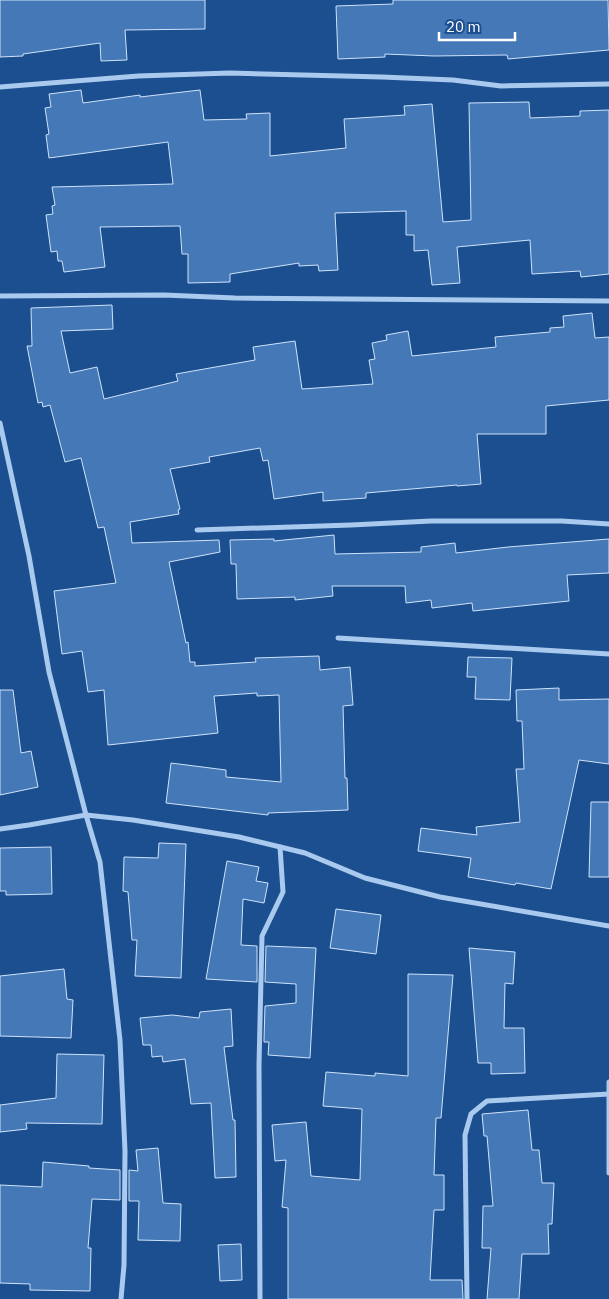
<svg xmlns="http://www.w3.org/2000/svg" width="609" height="1299" font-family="'IBM Plex Sans',sans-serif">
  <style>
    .building { fill: #4478b7; stroke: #cfe3fa }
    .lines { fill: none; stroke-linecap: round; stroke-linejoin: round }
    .street { stroke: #a9c9ee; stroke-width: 5 }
  </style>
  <rect width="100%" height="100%" fill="#1b4f8f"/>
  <!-- building -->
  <g class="building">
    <path d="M 0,0 L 205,0 L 205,29 L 125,30 L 127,60 L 101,61 L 100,43 L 23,54 L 23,56 L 0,57 Z"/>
    <path d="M 393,0 L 608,0 L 609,50 L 508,59 L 507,55 L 434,56 L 385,54 L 385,57 L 338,59 L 336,6 L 393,4 Z"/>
    <path d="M 81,90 L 83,103 L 140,95 L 140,97 L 200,90 L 204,120 L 247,119 L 246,114 L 270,113 L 270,156 L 346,148 L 344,119 L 405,115 L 404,106 L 432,104 L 443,222 L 471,220 L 469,103 L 529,102 L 530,118 L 580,116 L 580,111 L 609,110 L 609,274 L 581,277 L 580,271 L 532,274 L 530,240 L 457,247 L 460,283 L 432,285 L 428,250 L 414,251 L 414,235 L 406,235 L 406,211 L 335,213 L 338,270 L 319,271 L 318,265 L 299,266 L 299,263 L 230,274 L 230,282 L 188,283 L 188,254 L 182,254 L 180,226 L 100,227 L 105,267 L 64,272 L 62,261 L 58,261 L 57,251 L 51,252 L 46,215 L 53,214 L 52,206 L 55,205 L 52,187 L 173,184 L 168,142 L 49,158 L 46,135 L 49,134 L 45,108 L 51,107 L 49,94 Z"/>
    <path d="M 112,305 L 113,329 L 61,331 L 70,373 L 97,367 L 104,399 L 178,381 L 176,374 L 255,360 L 253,347 L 295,341 L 302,389 L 373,384 L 369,360 L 375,359 L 372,343 L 387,340 L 386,335 L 408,331 L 412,356 L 496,347 L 495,337 L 550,332 L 550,328 L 564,327 L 563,316 L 592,313 L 595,338 L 609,337 L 609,400 L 546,406 L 546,434 L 477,434 L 481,484 L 457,486 L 457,485 L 366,493 L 366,498 L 323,501 L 323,492 L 274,499 L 268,460 L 263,461 L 260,448 L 209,457 L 210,462 L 170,469 L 180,509 L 178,510 L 179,514 L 130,522 L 132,543 L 219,540 L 220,552 L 169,562 L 186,643 L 188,642 L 190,662 L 195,662 L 195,666 L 256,662 L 255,658 L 319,656 L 320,670 L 350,667 L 353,705 L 343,706 L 345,778 L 347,778 L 348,810 L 268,813 L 268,815 L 166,803 L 171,763 L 226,770 L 226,777 L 281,782 L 279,695 L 257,696 L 257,693 L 214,696 L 218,733 L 108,745 L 104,690 L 88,692 L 82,651 L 62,654 L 54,591 L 116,583 L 104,527 L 98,528 L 81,458 L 65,462 L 50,405 L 43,407 L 42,402 L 38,403 L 27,346 L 32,346 L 31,308 Z"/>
    <path d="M 334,535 L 335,554 L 421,552 L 421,547 L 455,543 L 456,553 L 508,547 L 609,539 L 609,573 L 567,575 L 569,601 L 473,611 L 472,603 L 432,608 L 431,600 L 406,603 L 405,586 L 332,586 L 333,596 L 295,600 L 295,597 L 237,599 L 236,564 L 231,564 L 230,540 L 274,539 L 274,541 Z"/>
    <path d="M 468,657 L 512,658 L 510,700 L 475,699 L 476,677 L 467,677 Z"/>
    <path d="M 559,688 L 559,700 L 609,699 L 609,764 L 579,760 L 551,889 L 516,883 L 515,885 L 468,877 L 471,858 L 418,851 L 421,828 L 477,835 L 476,827 L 520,822 L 516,769 L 524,769 L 522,721 L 517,721 L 516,690 Z"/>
    <path d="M 0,690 L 13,690 L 21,753 L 31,751 L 38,787 L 0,795 Z"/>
    <path d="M 591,802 L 609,802 L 609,877 L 589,877 Z"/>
    <path d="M 159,843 L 186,844 L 181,978 L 135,976 L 137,940 L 132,940 L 128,892 L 123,891 L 124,857 L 158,858 Z"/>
    <path d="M 51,847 L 52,894 L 6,895 L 6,891 L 0,891 L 0,848 Z"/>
    <path d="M 227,861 L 259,867 L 256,881 L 268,883 L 264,903 L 243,899 L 241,945 L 257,946 L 257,982 L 206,979 Z"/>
    <path d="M 336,909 L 381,915 L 376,954 L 330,948 Z"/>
    <path d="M 266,946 L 316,948 L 310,1058 L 268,1055 L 269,1042 L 264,1042 L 264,1040 L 265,1006 L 296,1003 L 296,984 L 265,982 Z"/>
    <path d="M 469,948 L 515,952 L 513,984 L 505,983 L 504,1028 L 524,1028 L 525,1073 L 491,1074 L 491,1063 L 478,1063 Z"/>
    <path d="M 64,969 L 67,999 L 73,1000 L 71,1038 L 0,1036 L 0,976 Z"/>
    <path d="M 408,974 L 453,975 L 441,1118 L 436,1118 L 434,1175 L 444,1175 L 444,1210 L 434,1210 L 430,1280 L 462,1280 L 463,1299 L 288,1299 L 288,1208 L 282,1207 L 286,1160 L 275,1161 L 272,1125 L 306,1122 L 311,1176 L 360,1180 L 362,1109 L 323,1106 L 326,1072 L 375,1076 L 375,1073 L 408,1076 Z"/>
    <path d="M 231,1009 L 233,1046 L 224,1047 L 233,1120 L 235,1120 L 236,1177 L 215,1178 L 211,1103 L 191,1104 L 185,1059 L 163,1062 L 162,1056 L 152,1057 L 151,1045 L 143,1045 L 140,1018 L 172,1015 L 199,1018 L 200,1012 Z"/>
    <path d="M 57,1054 L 104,1055 L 102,1124 L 26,1123 L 27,1129 L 0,1132 L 0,1105 L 56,1098 Z"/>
    <path d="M 528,1110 L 532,1150 L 539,1150 L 542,1183 L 554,1183 L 552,1224 L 548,1224 L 549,1254 L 522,1254 L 519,1299 L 487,1299 L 491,1248 L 482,1248 L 483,1206 L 493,1206 L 487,1136 L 484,1136 L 482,1114 Z"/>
    <path d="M 158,1148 L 163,1203 L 181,1204 L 180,1241 L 138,1240 L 139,1201 L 129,1201 L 129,1170 L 138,1171 L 136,1150 Z"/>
    <path d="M 43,1162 L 89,1166 L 89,1168 L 120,1170 L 120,1200 L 92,1199 L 88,1248 L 91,1248 L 90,1291 L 30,1290 L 30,1284 L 0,1283 L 0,1185 L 42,1187 Z"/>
    <path d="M 241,1244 L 242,1280 L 220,1281 L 218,1245 Z"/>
  </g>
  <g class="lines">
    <!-- street -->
    <g class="street">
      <path d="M 0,87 L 138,76 L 230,73 L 382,77 L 453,80 L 501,86 L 609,84"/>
      <path d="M 0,296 L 164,295 L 235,298 L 609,301"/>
      <path d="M 0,423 L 29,556 L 49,672 L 86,815 L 100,862 L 120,1040 L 125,1151 L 124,1265 L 121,1299"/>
      <path d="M 197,530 L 351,525 L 431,521 L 562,521 L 609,524"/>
      <path d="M 338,638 L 609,654"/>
      <path d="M 0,829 L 29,825 L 86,815 L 133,820 L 239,837 L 305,853 L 365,878 L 440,897 L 609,926"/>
      <path d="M 609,1082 L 609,1173"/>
      <path d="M 260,1299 L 259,1065 L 262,936 L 283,892 L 280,847"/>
      <path d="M 467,1299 L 465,1135 L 471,1114 L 487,1101 L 609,1094"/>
    </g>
  </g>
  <!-- scale -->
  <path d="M439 32v8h76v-8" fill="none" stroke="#ffffff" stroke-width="2.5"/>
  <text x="446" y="32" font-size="15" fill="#ffffff" stroke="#1b4f8f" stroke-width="4" paint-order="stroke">20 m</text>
</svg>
